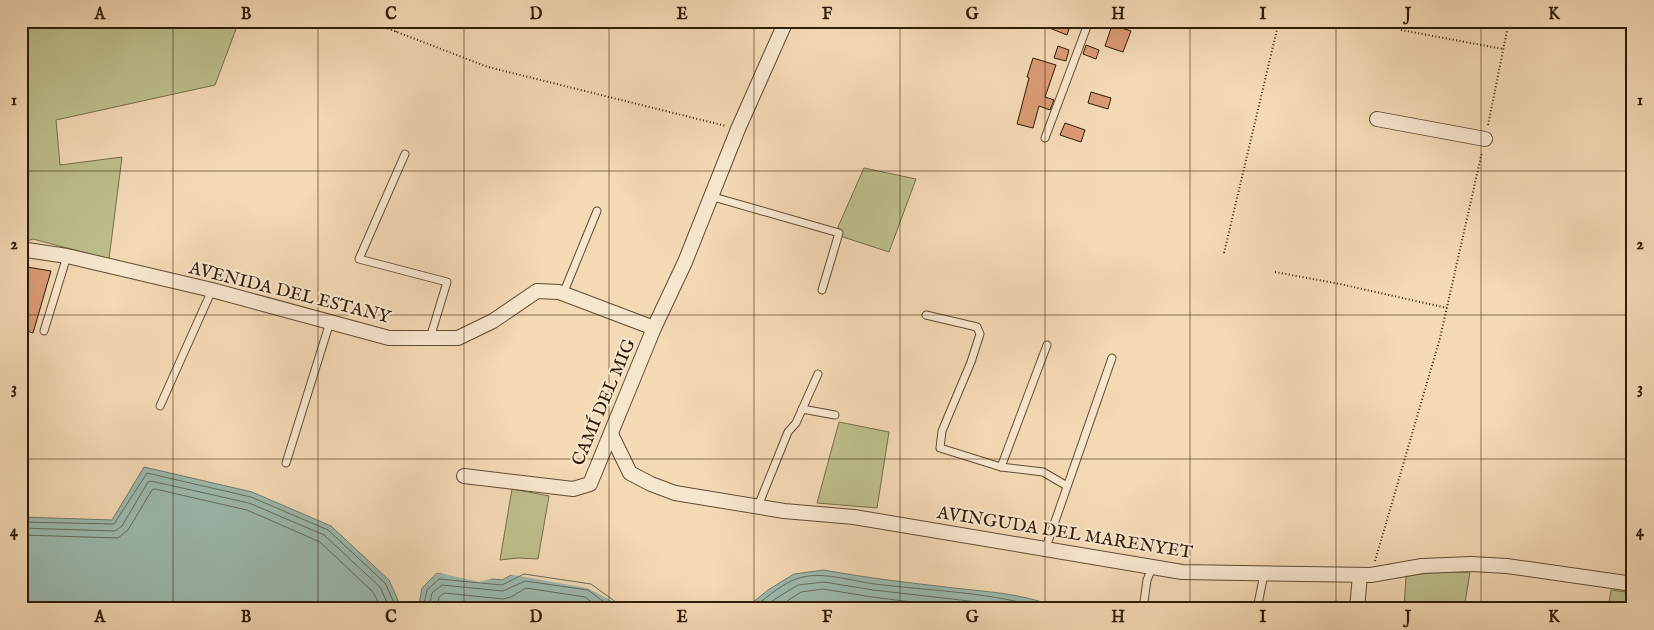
<svg xmlns="http://www.w3.org/2000/svg" width="1654" height="630" font-family="'IM FELL English',serif">
  <style>
    .green { fill: #bdbf8c; stroke: #766e4a }
    .water { fill: #9bbab0; stroke: #707b6d }
    .pier { fill: #f3d9b4 }
    .lines { fill: none; stroke-linecap: round; stroke-linejoin: round }
    .shore { stroke: #656b5c; stroke-width: 1 }
    .building { fill: #da9a74; stroke: #2f1c08 }
    .lane-casing { stroke: #604b33; stroke-width: 9 }
    .street-casing { stroke: #604b33; stroke-width: 16 }
    .path { stroke: #2f1c08; stroke-width: 2; stroke-dasharray: 1 2.5; stroke-linecap: butt }
    .lane { stroke: #f7e6ce; stroke-width: 7 }
    .street { stroke: #f7e6ce; stroke-width: 14 }
    .grid { fill: none; stroke: #2f1c08; stroke-width: 1; stroke-opacity: 0.55 }
    .labels { text-anchor: middle; stroke-width: 4; stroke-linejoin: round; paint-order: stroke }
    .street-label { font-size: 18px; fill: #2f1c08; stroke: #f7e6ce }
    .neatline { fill: none; stroke: #2f1c08; stroke-width: 2 }
    .grid-label { font-size: 16px; text-anchor: middle; font-weight: bold; fill: #2f1c08 }
  </style>
  <rect width="100%" height="100%" fill="#f3d9b4"/>
  <filter id="stains"><feTurbulence type="fractalNoise" baseFrequency=".004" numOctaves="4"/><feColorMatrix values="0 0 0 0 .2 0 0 0 0 .09 0 0 0 0 .02 0 0 0 .5 -.17"/></filter>
  <radialGradient id="worn" r=".72"><stop offset=".6" stop-color="#630" stop-opacity="0"/><stop offset="1" stop-color="#630" stop-opacity=".3"/></radialGradient>
  <!-- green -->
  <g class="green">
    <path d="M 21,21 L 239,21 L 215,85 L 56,120 L 60,165 L 122,157 L 109,259 L 33,239 L 21,243 Z"/>
    <path d="M 864,168 L 916,179 L 889,252 L 840,236 L 838,227 Z"/>
    <path d="M 839,422 L 889,432 L 877,508 L 817,503 Z"/>
    <path d="M 512,489 L 549,496 L 538,559 L 518,558 L 500,560 Z"/>
    <path d="M 1436,572 L 1470,572 L 1464,609 L 1404,609 L 1406,576 Z"/>
    <path d="M 1611,590 L 1633,593 L 1633,609 L 1608,609 Z"/>
  </g>
  <!-- water -->
  <g class="water">
    <path d="M 144,467 L 252,492 L 331,526 L 389,580 L 402,609 L 21,609 L 21,517 L 112,520 Z"/>
    <path d="M 522,569 L 593,580 L 622,601 L 712,609 L 418,609 L 422,588 L 437,573 L 502,580 Z"/>
    <path d="M 824,570 C 867,578 911,583 954,588 C 989,592 1028,594 1060,609 L 753,609 L 752,603 L 768,590 L 794,574 Z"/>
  </g>
  <!-- pier -->
  <g class="pier">
    <path d="M 522,566 L 580,575 L 597,580 L 623,598 L 712,606 L 714,609 L 652,609 L 620,605 L 587,588 L 508,574 Z"/>
    <path d="M 438,571 L 497,577 L 479,582 L 435,572 Z"/>
  </g>
  <g class="lines">
    <!-- shore -->
    <g class="shore">
      <path d="M 21,522 L 114,524 L 147,473 L 251,497 L 328,530 L 385,583 L 397,609"/>
      <path d="M 21,528 L 115,531 L 122,526 L 148,482 L 151,481 L 249,503 L 324,535 L 380,587 L 390,609"/>
      <path d="M 21,535 L 118,538 L 128,530 L 152,490 L 155,489 L 247,510 L 320,542 L 373,592 L 382,609"/>
      <path d="M 423,609 L 427,590 L 439,579 L 502,585 L 524,574 L 591,584 L 620,605 L 654,609"/>
      <path d="M 429,609 L 432,593 L 442,585 L 503,591 L 525,581 L 588,590 L 613,609"/>
      <path d="M 437,609 L 439,597 L 444,593 L 503,599 L 511,597 L 526,588 L 585,597 L 601,609"/>
      <path d="M 757,609 L 758,604 C 768,596 784,583 796,579 C 820,570 851,581 875,584 C 930,591 993,592 1045,609"/>
      <path d="M 764,609 L 775,599 L 798,585 L 824,582 L 873,590 L 1004,605 L 1019,609"/>
      <path d="M 775,609 L 801,592 L 823,589 L 872,597 L 968,609"/>
    </g>
  </g>
  <!-- building -->
  <g class="building">
    <path d="M 1032,21 L 1068,21 L 1067,24 L 1070,26 L 1067,35 Z"/>
    <path d="M 1112,25 L 1131,31 L 1123,52 L 1105,46 Z"/>
    <path d="M 1086,45 L 1099,50 L 1096,59 L 1083,54 Z"/>
    <path d="M 1058,46 L 1069,50 L 1066,61 L 1054,58 Z"/>
    <path d="M 1033,58 L 1056,65 L 1045,97 L 1054,100 L 1050,110 L 1039,106 L 1033,128 L 1017,124 L 1029,78 L 1027,77 Z"/>
    <path d="M 1091,92 L 1111,98 L 1108,109 L 1088,103 Z"/>
    <path d="M 1065,123 L 1085,130 L 1081,142 L 1060,135 Z"/>
    <path d="M 21,266 L 51,271 L 33,333 L 21,329 Z"/>
  </g>
  <g class="lines">
    <!-- lane casing -->
    <g class="lane-casing">
      <g id="lane">
        <path d="M 1045,138 L 1089,21"/>
        <path d="M 405,154 L 359,259 L 447,282 L 430,338"/>
        <path d="M 710,196 L 839,233 L 822,290"/>
        <path d="M 563,294 L 597,211"/>
        <path d="M 926,315 L 977,327 L 980,334 L 971,362 L 942,431 L 940,448 L 1001,467 L 1043,472 L 1067,486"/>
        <path d="M 44,331 L 67,256"/>
        <path d="M 160,406 L 212,290"/>
        <path d="M 802,409 L 835,415"/>
        <path d="M 286,463 L 330,322"/>
        <path d="M 1001,467 L 1047,345"/>
        <path d="M 758,506 L 788,432 L 796,423 L 818,374"/>
        <path d="M 1045,550 L 1112,358"/>
        <path d="M 1143,609 L 1147,580 L 1152,568"/>
        <path d="M 1257,609 L 1264,574"/>
      </g>
    </g>
    <!-- street casing -->
    <g class="street-casing">
      <g id="street">
        <path d="M 1377,119 L 1485,139"/>
        <path d="M 21,252 L 27,250 L 67,256 L 212,290 L 389,338 L 458,338 L 493,321 L 537,291 L 559,292 L 654,328"/>
        <path d="M 611,434 L 630,473 L 651,484 L 675,493 L 784,511 L 854,517 L 1182,572 L 1371,575 L 1422,566 L 1472,564 L 1507,566 L 1633,584"/>
        <path d="M 464,476 L 573,489 L 590,484 L 654,328 L 685,262 L 738,129 L 786,21"/>
        <path d="M 1357,609 L 1360,575"/>
      </g>
    </g>
    <!-- path -->
    <g class="path">
      <path d="M 344,21 L 356,24 L 365,21"/>
      <path d="M 368,21 L 488,67 L 726,126"/>
      <path d="M 1401,30 L 1503,49"/>
      <path d="M 396,32 L 400,21"/>
      <path d="M 1488,125 L 1509,21"/>
      <path d="M 1224,253 L 1279,21"/>
      <path d="M 1275,272 L 1340,284 L 1447,308"/>
      <path d="M 1375,561 L 1440,338 L 1482,152"/>
    </g>
    <!-- lane -->
    <use href="#lane" class="lane"/>
    <!-- street -->
    <use href="#street" class="street"/>
  </g>
  <!-- grid -->
  <path class="grid" d="M 173,21 L 173,609M 318,21 L 318,609M 464,21 L 464,609M 609,21 L 609,609M 754,21 L 754,609M 900,21 L 900,609M 1045,21 L 1045,609M 1190,21 L 1190,609M 1336,21 L 1336,609M 1481,21 L 1481,609M 21,171 L 1633,171M 21,315 L 1633,315M 21,459 L 1633,459"/>
  <g class="labels">
    <!-- street labels -->
    <g class="street-label">
      <text transform="translate(290 292) rotate(14)" y="6">AVENIDA DEL ESTANY</text>
      <text transform="translate(603 402) rotate(-67)" y="6">CAMÍ DEL MIG</text>
      <text transform="translate(1065 532) rotate(9)" y="6">AVINGUDA DEL MARENYET</text>
    </g>
  </g>
  <!-- margin -->
  <rect width="1654" height="630" fill="none" stroke="#f3d9b4" stroke-width="55"/>
  <rect x="28" y="28" width="1598" height="574" class="neatline"/>
  <g class="grid-label">
    <text x="100" y="19">A</text>
    <text x="246" y="19">B</text>
    <text x="391" y="19">C</text>
    <text x="536" y="19">D</text>
    <text x="682" y="19">E</text>
    <text x="827" y="19">F</text>
    <text x="972" y="19">G</text>
    <text x="1118" y="19">H</text>
    <text x="1263" y="19">I</text>
    <text x="1408" y="19">J</text>
    <text x="1554" y="19">K</text>
    <text x="14" y="105">1</text>
    <text x="1640" y="105">1</text>
    <text x="14" y="249">2</text>
    <text x="1640" y="249">2</text>
    <text x="14" y="393">3</text>
    <text x="1640" y="393">3</text>
    <text x="14" y="536">4</text>
    <text x="1640" y="536">4</text>
    <text x="100" y="622">A</text>
    <text x="246" y="622">B</text>
    <text x="391" y="622">C</text>
    <text x="536" y="622">D</text>
    <text x="682" y="622">E</text>
    <text x="827" y="622">F</text>
    <text x="972" y="622">G</text>
    <text x="1118" y="622">H</text>
    <text x="1263" y="622">I</text>
    <text x="1408" y="622">J</text>
    <text x="1554" y="622">K</text>
  </g>
  <rect width="100%" height="100%" filter="url(#stains)"/>
  <rect width="100%" height="100%" fill="url(#worn)"/>
</svg>
